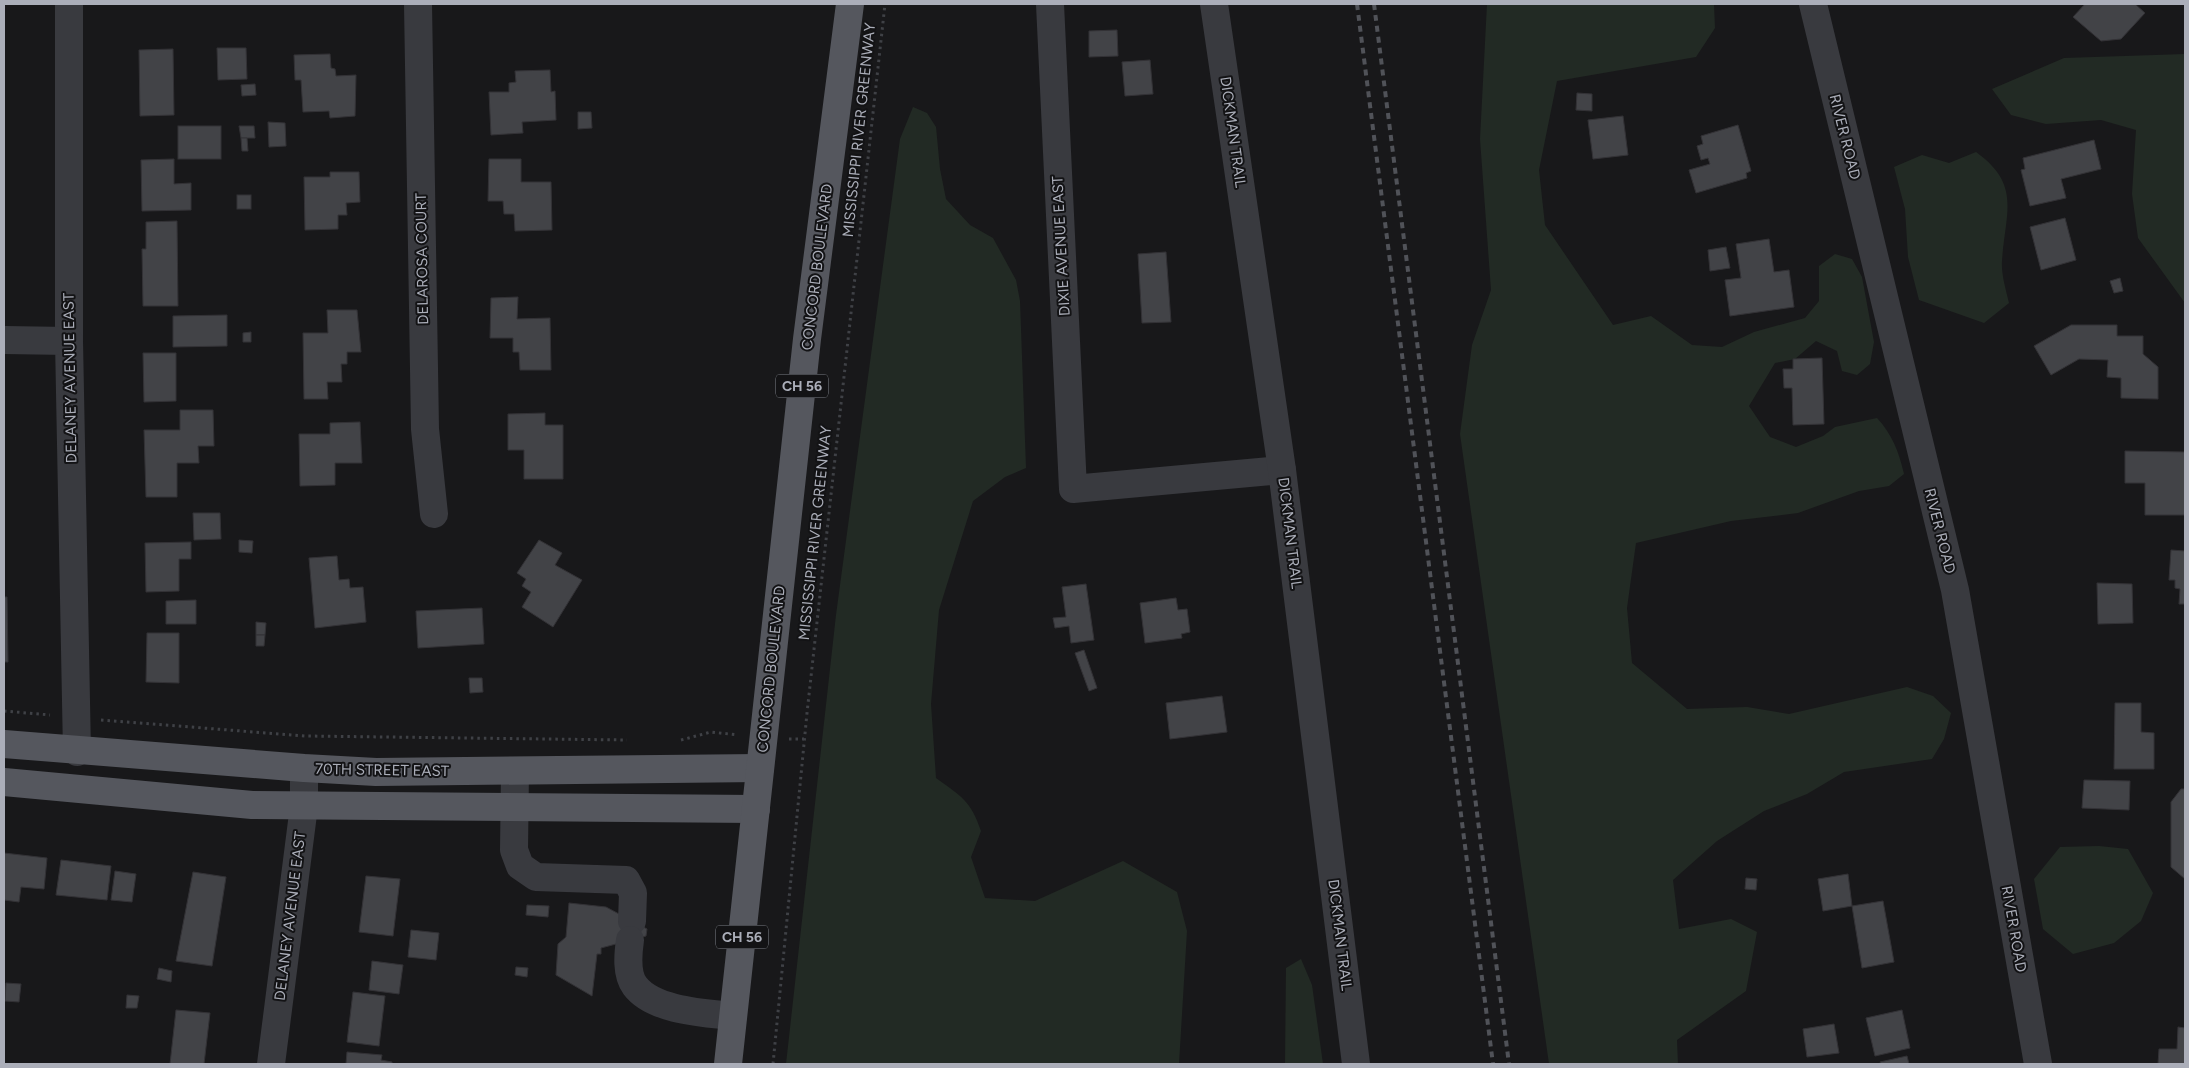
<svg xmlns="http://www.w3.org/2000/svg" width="2189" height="1068" font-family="Figtree,sans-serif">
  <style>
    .green { fill: #222a24 }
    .building { fill: #424347; stroke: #333236 }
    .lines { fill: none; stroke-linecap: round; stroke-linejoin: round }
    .path { stroke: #3f4146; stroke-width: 3; stroke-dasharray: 2.5 4; stroke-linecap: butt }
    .minor { stroke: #393a3f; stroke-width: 28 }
    .major { stroke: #55575e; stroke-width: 28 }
    .rail { stroke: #505258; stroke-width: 4; stroke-dasharray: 6 5; stroke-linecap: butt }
    .labels { text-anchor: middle; stroke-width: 4; stroke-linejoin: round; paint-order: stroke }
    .shield { fill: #131315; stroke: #7d8088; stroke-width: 1 }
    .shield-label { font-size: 14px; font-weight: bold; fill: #abaeb9 }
    .street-label { font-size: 15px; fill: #abaeb9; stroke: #131315 }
  </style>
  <rect width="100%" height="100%" fill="#18181a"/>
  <!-- green -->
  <g class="green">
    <path d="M 1487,4 L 1714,4 L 1715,28 L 1696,57 L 1557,81 L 1539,170 L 1545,225 L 1613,325 L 1651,316 L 1692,345 L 1722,347 L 1754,332 L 1805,318 L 1819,301 L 1819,266 L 1835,254 L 1852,259 L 1862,277 L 1874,342 L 1870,364 L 1857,375 L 1842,371 L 1837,351 L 1816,341 L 1795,359 L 1775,363 L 1749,406 L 1770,437 L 1796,447 L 1823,436 L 1835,427 L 1877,418 C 1892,434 1899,452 1904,474 L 1889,486 L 1859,491 L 1798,513 L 1731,521 L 1636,543 L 1627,608 L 1632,663 L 1687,709 L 1747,707 L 1789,714 L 1907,687 L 1933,696 L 1951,713 L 1944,739 L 1932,759 L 1844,772 L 1807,794 L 1764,811 L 1717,841 L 1673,880 L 1679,929 L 1731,919 L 1757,932 L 1746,991 L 1677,1040 L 1678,1064 L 1549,1064 L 1460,434 L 1472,345 L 1491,290 L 1480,139 Z"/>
    <path d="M 2185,54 L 2185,303 L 2138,238 L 2132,194 L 2136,130 L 2101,120 L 2046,124 L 2011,115 L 1992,89 L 2064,58 Z"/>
    <path d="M 913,107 L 927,113 L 936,127 L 940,169 L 946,199 L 970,225 L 993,238 L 1016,280 L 1020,301 L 1026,468 L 1005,477 L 973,501 L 939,610 L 931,704 L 936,778 C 961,796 971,801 981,831 L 971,857 L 985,898 L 1035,901 L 1123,861 L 1177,892 L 1187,931 L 1179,1064 L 786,1064 L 836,615 L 900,139 Z"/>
    <path d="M 1976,152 C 2022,185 2005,213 2002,261 C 2001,274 2006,290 2009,303 L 1984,323 L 1919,300 L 1908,257 L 1905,209 L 1894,167 L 1922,155 L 1949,163 Z"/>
    <path d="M 2099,846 L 2128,849 L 2153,893 L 2141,921 L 2114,943 L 2073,954 L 2043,929 L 2034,879 L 2060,847 Z"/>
    <path d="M 1301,959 L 1312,985 L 1323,1064 L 1285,1064 L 1286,968 Z"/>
  </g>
  <!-- building -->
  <g class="building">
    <path d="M 2085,4 L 2135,4 L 2145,13 L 2121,39 L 2101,41 L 2073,17 Z"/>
    <path d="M 1117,30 L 1118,56 L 1089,57 L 1089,31 Z"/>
    <path d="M 217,48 L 246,48 L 247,79 L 218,80 Z"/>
    <path d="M 173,49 L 174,115 L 140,116 L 139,50 Z"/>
    <path d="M 330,54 L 331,68 L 335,69 L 336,76 L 356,75 L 355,116 L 330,118 L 329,111 L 303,112 L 301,80 L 295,80 L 294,55 Z"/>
    <path d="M 1150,60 L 1153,94 L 1125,96 L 1122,62 Z"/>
    <path d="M 550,70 L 551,92 L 555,91 L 556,120 L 522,122 L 523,133 L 491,135 L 489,92 L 509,92 L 509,83 L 516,82 L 515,71 Z"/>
    <path d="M 255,84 L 256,95 L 242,96 L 241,85 Z"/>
    <path d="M 1577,93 L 1592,94 L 1592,111 L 1576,110 Z"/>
    <path d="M 578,112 L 591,112 L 592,128 L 578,129 Z"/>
    <path d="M 1623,116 L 1628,155 L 1593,159 L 1588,120 Z"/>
    <path d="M 268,122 L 285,123 L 286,146 L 269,147 Z"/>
    <path d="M 1738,125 L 1751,171 L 1746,173 L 1747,178 L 1696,193 L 1689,170 L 1710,164 L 1708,158 L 1701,160 L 1697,146 L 1703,144 L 1701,136 Z"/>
    <rect x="178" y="126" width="43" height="33"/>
    <path d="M 239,126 L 254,126 L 255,138 L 241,138 Z"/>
    <path d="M 241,138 L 247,138 L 248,151 L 242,151 Z"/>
    <path d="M 2094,140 L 2101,169 L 2061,179 L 2066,198 L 2030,206 L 2021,170 L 2025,169 L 2023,158 Z"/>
    <path d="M 174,159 L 174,184 L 191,183 L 191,210 L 142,211 L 141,160 Z"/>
    <path d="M 489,159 L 521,159 L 521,182 L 551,182 L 552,230 L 515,231 L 514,214 L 504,214 L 503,201 L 488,201 Z"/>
    <path d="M 330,172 L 359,172 L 360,202 L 346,203 L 347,215 L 338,215 L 338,229 L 305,230 L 304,177 L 330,177 Z"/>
    <rect x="237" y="195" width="14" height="14"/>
    <path d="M 2065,218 L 2076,260 L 2041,270 L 2030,227 Z"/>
    <path d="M 177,221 L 178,306 L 143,306 L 142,249 L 146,249 L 146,222 Z"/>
    <path d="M 1769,239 L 1774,272 L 1789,270 L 1794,307 L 1730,316 L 1725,280 L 1741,278 L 1736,244 Z"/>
    <path d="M 1726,247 L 1730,268 L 1710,271 L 1708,250 Z"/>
    <path d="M 1166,252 L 1171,322 L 1142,323 L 1138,254 Z"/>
    <path d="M 2120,278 L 2123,291 L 2114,293 L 2110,281 Z"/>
    <path d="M 518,297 L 517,319 L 550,318 L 551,370 L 520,370 L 519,352 L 513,352 L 513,338 L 490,338 L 491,298 Z"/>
    <path d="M 327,310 L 357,310 L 361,352 L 347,352 L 347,364 L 341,364 L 342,382 L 327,382 L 328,399 L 304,399 L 303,333 L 328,333 Z"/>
    <path d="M 227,315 L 227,346 L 173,347 L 173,316 Z"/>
    <path d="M 2071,325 L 2117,325 L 2117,336 L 2143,336 L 2143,354 L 2158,367 L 2158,399 L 2121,398 L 2121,378 L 2107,377 L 2108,360 L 2079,359 L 2051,375 L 2034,346 Z"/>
    <path d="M 251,332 L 251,342 L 243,342 L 243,333 Z"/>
    <path d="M 143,353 L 176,353 L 176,401 L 144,402 Z"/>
    <path d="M 1822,358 L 1824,424 L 1793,425 L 1792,388 L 1784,388 L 1783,369 L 1793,369 L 1793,359 Z"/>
    <path d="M 180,410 L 213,410 L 214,446 L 198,446 L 199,463 L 177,463 L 177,497 L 146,497 L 144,430 L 180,430 Z"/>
    <path d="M 545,413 L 545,425 L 563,425 L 563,479 L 524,479 L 524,450 L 508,450 L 508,414 Z"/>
    <path d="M 360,422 L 362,463 L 335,463 L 335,485 L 300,486 L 299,434 L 330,434 L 330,423 Z"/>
    <path d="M 2125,451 L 2185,452 L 2185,515 L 2145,515 L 2145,483 L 2125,483 Z"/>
    <path d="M 193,513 L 220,513 L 221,539 L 194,540 Z"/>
    <path d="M 239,540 L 253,541 L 252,553 L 239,552 Z"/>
    <path d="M 539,540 L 562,553 L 555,565 L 582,580 L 553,627 L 522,607 L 531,592 L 522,586 L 526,579 L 517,573 Z"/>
    <path d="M 191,542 L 191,559 L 179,559 L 179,591 L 146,592 L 145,543 Z"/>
    <path d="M 2171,550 L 2185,551 L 2185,604 L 2179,604 L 2180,589 L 2175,588 L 2175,580 L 2169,580 Z"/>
    <path d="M 337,556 L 339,580 L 349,579 L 350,588 L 363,587 L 366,622 L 315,628 L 309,558 Z"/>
    <path d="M 2097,583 L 2132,584 L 2133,623 L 2098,624 Z"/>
    <path d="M 1086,584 L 1094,640 L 1071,643 L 1069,626 L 1055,628 L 1053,618 L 1066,617 L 1062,587 Z"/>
    <path d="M 4,597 L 7,597 L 8,662 L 4,662 Z"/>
    <path d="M 1176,598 L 1178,610 L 1187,609 L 1190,632 L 1181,634 L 1182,638 L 1145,643 L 1140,603 Z"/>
    <path d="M 196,600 L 196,624 L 166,624 L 166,601 Z"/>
    <path d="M 482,608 L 484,644 L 418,648 L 416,611 Z"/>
    <path d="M 256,622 L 266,623 L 265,635 L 256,635 Z"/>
    <path d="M 147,633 L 179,633 L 179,683 L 146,682 Z"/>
    <path d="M 256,635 L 265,635 L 264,646 L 256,646 Z"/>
    <path d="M 1084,650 L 1097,688 L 1089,691 L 1075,653 Z"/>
    <path d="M 469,678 L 482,678 L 483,692 L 470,693 Z"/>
    <path d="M 1222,696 L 1227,732 L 1170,739 L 1166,703 Z"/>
    <path d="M 2115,703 L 2141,703 L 2141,732 L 2154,733 L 2154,769 L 2114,769 Z"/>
    <path d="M 2084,780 L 2130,781 L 2129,810 L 2082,808 Z"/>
    <path d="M 2181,789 L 2185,789 L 2185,879 L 2171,867 L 2171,802 Z"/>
    <path d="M 4,853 L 47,858 L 44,889 L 21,887 L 19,902 L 4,900 Z"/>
    <path d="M 61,860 L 111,866 L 107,900 L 56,895 Z"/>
    <path d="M 115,871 L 136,874 L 132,902 L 111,900 Z"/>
    <path d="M 193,872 L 226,877 L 212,966 L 176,961 Z"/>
    <path d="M 1848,874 L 1852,906 L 1823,911 L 1818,879 Z"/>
    <path d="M 366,876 L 400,879 L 393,936 L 359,932 Z"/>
    <path d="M 1746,878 L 1757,879 L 1756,890 L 1745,889 Z"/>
    <path d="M 1883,901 L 1894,962 L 1862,968 L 1852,906 Z"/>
    <path d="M 569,903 L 606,907 L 647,929 L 646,936 L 601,948 L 601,954 L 597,954 L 592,996 L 556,975 L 558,944 L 566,937 Z"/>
    <path d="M 527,905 L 549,906 L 548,917 L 526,915 Z"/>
    <path d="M 411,930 L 439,933 L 436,960 L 408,957 Z"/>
    <path d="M 372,961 L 403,965 L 399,994 L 369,990 Z"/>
    <path d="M 516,967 L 528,968 L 527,977 L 515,975 Z"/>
    <path d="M 159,968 L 172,971 L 171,982 L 157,979 Z"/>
    <path d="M 6,983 L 21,984 L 19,1002 L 5,1001 Z"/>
    <path d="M 353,992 L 385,996 L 379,1046 L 347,1042 Z"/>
    <path d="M 127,995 L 139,996 L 137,1008 L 126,1008 Z"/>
    <path d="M 176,1010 L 210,1013 L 204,1064 L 170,1064 Z"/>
    <path d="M 1902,1010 L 1910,1048 L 1875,1056 L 1866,1018 Z"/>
    <path d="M 1834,1024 L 1839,1053 L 1807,1057 L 1803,1029 Z"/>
    <path d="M 2178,1027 L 2185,1028 L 2185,1064 L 2158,1064 L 2159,1049 L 2177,1049 Z"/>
    <path d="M 347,1052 L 382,1055 L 381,1060 L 392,1062 L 392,1064 L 346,1064 Z"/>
    <path d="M 1907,1056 L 1909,1064 L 1881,1064 L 1880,1062 Z"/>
  </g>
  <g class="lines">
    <!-- path -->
    <g class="path">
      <path d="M 4,711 L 50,715"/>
      <path d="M 101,720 L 305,736 L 627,740"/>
      <path d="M 789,739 L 804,739"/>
      <path d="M 681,740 L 711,732 L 738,735"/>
      <path d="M 773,1064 L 807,713 L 885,4"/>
    </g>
    <!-- minor -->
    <g class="minor">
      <path d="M 69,4 L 69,341 L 77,752"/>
      <path d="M 418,4 L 425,429 L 434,514"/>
      <path d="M 1050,4 L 1073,489 L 1282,470"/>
      <path d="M 1214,4 L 1282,470 L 1356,1064"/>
      <path d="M 1813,4 L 1955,590 L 2038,1064"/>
      <path d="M 4,340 L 69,341"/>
      <path d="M 515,771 L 514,850 L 520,866 L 536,877 L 626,880 L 633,893 L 632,921"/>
      <path d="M 630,940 C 628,954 626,974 635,986 C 654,1011 705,1013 733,1016"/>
      <path d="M 271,1064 L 304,806 L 304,768"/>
    </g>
    <!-- major -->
    <g class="major">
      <path d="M 4,744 L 304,768 L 376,772 L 760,768"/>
      <path d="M 4,782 L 252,805 L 756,809"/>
      <path d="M 728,1064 L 807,339 L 850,4"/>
    </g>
    <!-- rail -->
    <g class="rail">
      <path d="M 1357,4 L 1493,1064"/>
      <path d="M 1374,4 L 1509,1064"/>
    </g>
  </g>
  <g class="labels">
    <!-- shield labels -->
    <g class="shield">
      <rect x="776" y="374.5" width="52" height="23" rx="4"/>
      <rect x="716" y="925.5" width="52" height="23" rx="4"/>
    </g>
    <g class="shield-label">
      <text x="802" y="391">CH 56</text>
      <text x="742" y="942">CH 56</text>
    </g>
    <!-- street labels -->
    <g class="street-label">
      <text transform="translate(859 130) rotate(-84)" y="5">MISSISSIPPI RIVER GREENWAY</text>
      <text transform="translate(1233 132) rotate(82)" y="5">DICKMAN TRAIL</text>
      <text transform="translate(1845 137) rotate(76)" y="5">RIVER ROAD</text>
      <text transform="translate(1061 246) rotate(-93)" y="5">DIXIE AVENUE EAST</text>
      <text transform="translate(422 259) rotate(-91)" y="5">DELAROSA COURT</text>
      <text transform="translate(817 267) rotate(-83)" y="5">CONCORD BOULEVARD</text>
      <text transform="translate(70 378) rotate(-91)" y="5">DELANEY AVENUE EAST</text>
      <text transform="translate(1940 531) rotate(76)" y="5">RIVER ROAD</text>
      <text transform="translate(815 533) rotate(-84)" y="5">MISSISSIPPI RIVER GREENWAY</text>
      <text transform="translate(1290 533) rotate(83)" y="5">DICKMAN TRAIL</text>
      <text transform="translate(771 669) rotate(-84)" y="5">CONCORD BOULEVARD</text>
      <text transform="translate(382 770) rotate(1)" y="5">70TH STREET EAST</text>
      <text transform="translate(290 916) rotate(-83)" y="5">DELANEY AVENUE EAST</text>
      <text transform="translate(2014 929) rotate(80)" y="5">RIVER ROAD</text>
      <text transform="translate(1340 935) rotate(83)" y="5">DICKMAN TRAIL</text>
    </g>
  </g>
  <!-- border -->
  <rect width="2189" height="1068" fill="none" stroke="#abaeb9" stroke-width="10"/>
</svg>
